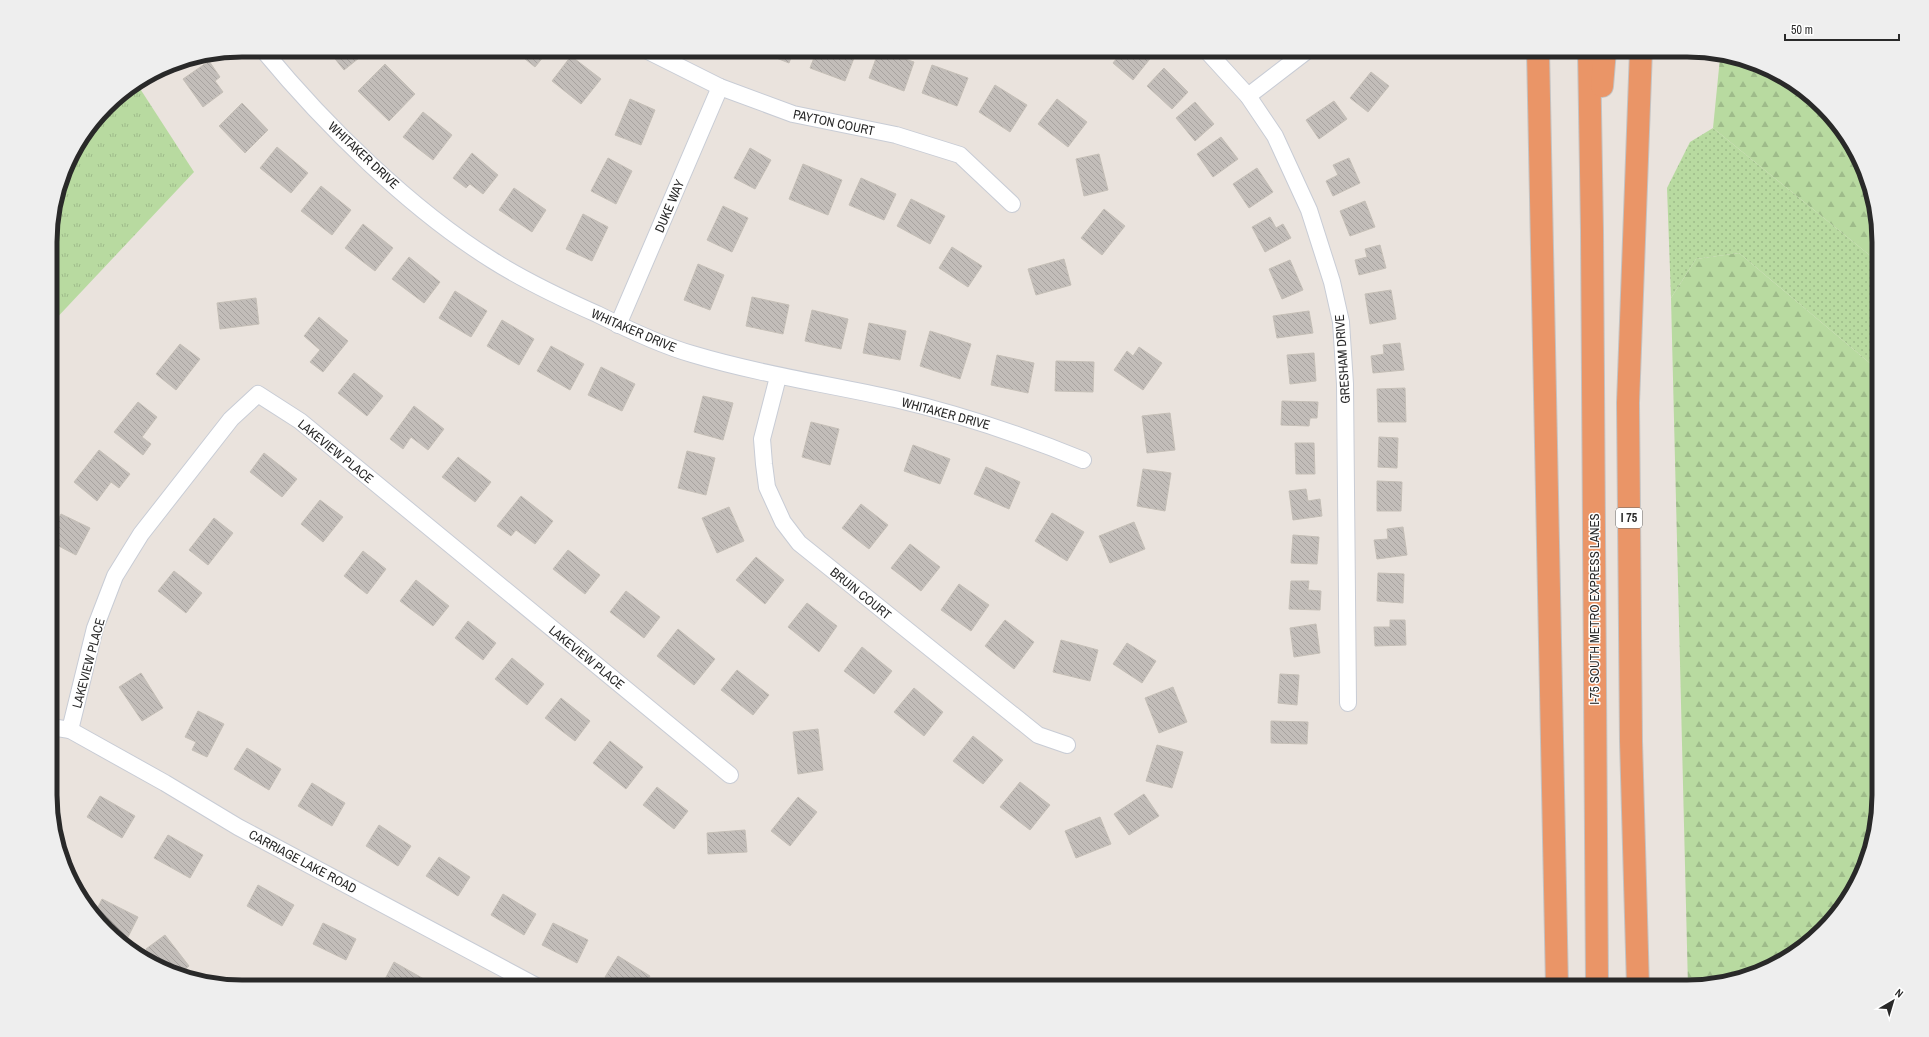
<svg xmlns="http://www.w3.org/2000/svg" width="1929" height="1037" font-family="'Archivo Narrow',sans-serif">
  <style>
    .grass { fill: url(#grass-dots) }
    .forest { fill: url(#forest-firs) }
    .park { fill: url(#park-tufts) }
    .building { fill: url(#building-back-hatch); stroke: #c5bfb7 }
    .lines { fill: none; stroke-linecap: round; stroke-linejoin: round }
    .minor-casing { stroke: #c8ccd5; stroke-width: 18 }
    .highway-casing { stroke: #c3c3c3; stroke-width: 24 }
    .minor { stroke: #fff; stroke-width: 16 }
    .highway { stroke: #ea9567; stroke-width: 22 }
    .labels { text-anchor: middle; stroke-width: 3; stroke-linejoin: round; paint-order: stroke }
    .shield { fill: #fff; stroke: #696969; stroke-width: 1 }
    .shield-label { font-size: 12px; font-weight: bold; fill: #292929 }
    .street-label { font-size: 13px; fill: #292929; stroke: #fff }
    .rim { fill: none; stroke: #292929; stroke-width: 5 }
  </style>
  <defs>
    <pattern id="grass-dots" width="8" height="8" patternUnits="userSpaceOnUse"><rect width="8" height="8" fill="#b8daa0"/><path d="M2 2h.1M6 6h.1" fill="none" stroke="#9ebb8a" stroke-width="1.8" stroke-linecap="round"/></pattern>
    <pattern id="forest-firs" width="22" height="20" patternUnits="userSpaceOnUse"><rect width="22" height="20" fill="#b8daa0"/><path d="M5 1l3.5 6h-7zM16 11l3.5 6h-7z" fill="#9ebb8a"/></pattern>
    <pattern id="park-tufts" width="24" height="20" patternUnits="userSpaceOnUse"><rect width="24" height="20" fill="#b8daa0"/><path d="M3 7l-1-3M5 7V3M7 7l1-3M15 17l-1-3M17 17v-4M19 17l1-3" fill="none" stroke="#9ebb8a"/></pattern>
    <pattern id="building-back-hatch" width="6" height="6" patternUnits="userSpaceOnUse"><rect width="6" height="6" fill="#c2bdb9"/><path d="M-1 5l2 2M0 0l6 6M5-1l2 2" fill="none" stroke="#a7a29f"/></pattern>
  </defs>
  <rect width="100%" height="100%" fill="#eae3dd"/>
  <!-- grass -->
  <path class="grass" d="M 1713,128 L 1878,262 L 1878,370 L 1739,253 L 1696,259 L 1671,298 L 1667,188 L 1690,142 Z"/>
  <!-- forest -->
  <g class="forest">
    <path d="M 1720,58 L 1772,70 L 1814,98 L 1847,135 L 1877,217 L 1878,262 L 1713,128 Z"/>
    <path d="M 1739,253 L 1878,370 L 1879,796 L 1859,880 L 1831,922 L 1794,955 L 1749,977 L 1700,987 L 1688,987 L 1671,298 L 1696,259 Z"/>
  </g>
  <!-- park -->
  <path class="park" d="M 137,84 L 194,172 L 51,324 L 50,229 L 70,157 L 115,98 Z"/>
  <!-- building -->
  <g class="building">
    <path d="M 328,50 L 369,50 L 344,70 Z"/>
    <path d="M 514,50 L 549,50 L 535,67 Z"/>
    <path d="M 756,50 L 794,50 L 789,63 Z"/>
    <path d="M 817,50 L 847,50 L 856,53 L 845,81 L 810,68 Z"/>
    <path d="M 879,50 L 914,62 L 904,91 L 869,78 Z"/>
    <path d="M 1123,50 L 1146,50 L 1153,55 L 1133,80 L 1113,63 Z"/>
    <path d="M 1373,50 L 1400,50 L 1400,55 L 1374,57 Z"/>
    <path d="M 571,56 L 601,79 L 581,104 L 552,81 Z"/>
    <path d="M 209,61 L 220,77 L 215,81 L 223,92 L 203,107 L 183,79 Z"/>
    <path d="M 385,64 L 415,94 L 389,121 L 358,91 Z"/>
    <path d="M 932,65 L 968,78 L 957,106 L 922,93 Z"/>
    <path d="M 1164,68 L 1188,92 L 1172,109 L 1147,86 Z"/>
    <path d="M 1371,72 L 1389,86 L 1368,112 L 1350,98 Z"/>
    <path d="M 995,85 L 1027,105 L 1010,132 L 979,112 Z"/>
    <path d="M 630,99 L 655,110 L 641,145 L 615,135 Z"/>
    <path d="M 1057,99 L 1087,122 L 1068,147 L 1038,124 Z"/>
    <path d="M 1334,101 L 1347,119 L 1319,139 L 1306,120 Z"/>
    <path d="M 1195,102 L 1214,124 L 1195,141 L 1176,118 Z"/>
    <path d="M 242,103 L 268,130 L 245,153 L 219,126 Z"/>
    <path d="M 423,112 L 452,135 L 433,160 L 403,137 Z"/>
    <path d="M 1221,137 L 1238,159 L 1213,177 L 1197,154 Z"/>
    <path d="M 277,147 L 308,173 L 291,193 L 260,168 Z"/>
    <path d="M 750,148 L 771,160 L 755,189 L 734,178 Z"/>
    <path d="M 472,153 L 498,175 L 483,194 L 470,184 L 466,188 L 453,178 Z"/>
    <path d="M 1099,154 L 1108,190 L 1084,196 L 1076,159 Z"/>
    <path d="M 608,158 L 632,171 L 616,204 L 591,191 Z"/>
    <path d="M 1349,158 L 1360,183 L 1333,196 L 1326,181 L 1338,175 L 1333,165 Z"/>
    <path d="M 803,164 L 842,180 L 828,215 L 789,199 Z"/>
    <path d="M 1257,168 L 1273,192 L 1249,208 L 1233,184 Z"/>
    <path d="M 861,178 L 896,194 L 884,220 L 849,205 Z"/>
    <path d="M 321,186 L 351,210 L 332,235 L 301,211 Z"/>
    <path d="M 514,188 L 546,210 L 532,232 L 499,210 Z"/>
    <path d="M 911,199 L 945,216 L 930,244 L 897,226 Z"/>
    <path d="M 1365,201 L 1375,227 L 1350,236 L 1340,211 Z"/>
    <path d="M 723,206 L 748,218 L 732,252 L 707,240 Z"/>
    <path d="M 1104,209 L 1125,226 L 1102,255 L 1081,238 Z"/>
    <path d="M 583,214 L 608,227 L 592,261 L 566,249 Z"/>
    <path d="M 1270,217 L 1276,228 L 1283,224 L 1291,238 L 1265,252 L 1252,227 Z"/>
    <path d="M 363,224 L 393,248 L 375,271 L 345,248 Z"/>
    <path d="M 1380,245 L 1386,268 L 1359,275 L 1355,260 L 1367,257 L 1365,249 Z"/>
    <path d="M 952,247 L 982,266 L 968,287 L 939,268 Z"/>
    <path d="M 409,257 L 440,282 L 424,303 L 392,279 Z"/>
    <path d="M 1064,259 L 1071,285 L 1036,295 L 1028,269 Z"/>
    <path d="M 1290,260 L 1303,290 L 1282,299 L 1269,269 Z"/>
    <path d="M 698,264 L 724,275 L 710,310 L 684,300 Z"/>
    <path d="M 1391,290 L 1396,319 L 1370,324 L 1365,294 Z"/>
    <path d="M 455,291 L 487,311 L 471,337 L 439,318 Z"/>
    <path d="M 752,297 L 789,305 L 783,334 L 746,326 Z"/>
    <path d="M 256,298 L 259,324 L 220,329 L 217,303 Z"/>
    <path d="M 812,310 L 848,319 L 841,349 L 805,341 Z"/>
    <path d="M 1309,311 L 1313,333 L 1277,338 L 1273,316 Z"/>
    <path d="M 319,317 L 348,341 L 323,372 L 310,362 L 320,350 L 304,336 Z"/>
    <path d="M 502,320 L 534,339 L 519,365 L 487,346 Z"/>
    <path d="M 869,323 L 906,331 L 900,360 L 863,353 Z"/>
    <path d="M 930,331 L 971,344 L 960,379 L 920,366 Z"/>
    <path d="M 1400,343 L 1404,370 L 1373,373 L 1371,356 L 1384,354 L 1383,345 Z"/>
    <path d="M 180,344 L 200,359 L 176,390 L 156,374 Z"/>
    <path d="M 551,346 L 584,364 L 570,390 L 537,371 Z"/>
    <path d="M 1139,347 L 1162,363 L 1143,390 L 1114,370 L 1127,351 L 1133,356 Z"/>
    <path d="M 1314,353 L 1316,381 L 1290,384 L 1287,355 Z"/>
    <path d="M 997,355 L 1034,363 L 1028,393 L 991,385 Z"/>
    <path d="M 1056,361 L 1094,362 L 1093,392 L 1055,391 Z"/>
    <path d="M 601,367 L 635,384 L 622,411 L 588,395 Z"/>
    <path d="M 354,373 L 383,396 L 367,416 L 338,393 Z"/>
    <path d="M 1405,388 L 1406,422 L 1378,422 L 1377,389 Z"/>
    <path d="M 703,396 L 733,403 L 723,440 L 694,432 Z"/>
    <path d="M 1282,401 L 1318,402 L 1317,418 L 1310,418 L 1309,426 L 1281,425 Z"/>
    <path d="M 138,402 L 157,417 L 142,437 L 151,444 L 143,455 L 114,432 Z"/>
    <path d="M 414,406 L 444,429 L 428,450 L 411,437 L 403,449 L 390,439 Z"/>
    <path d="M 1170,413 L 1175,450 L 1147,453 L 1142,416 Z"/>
    <path d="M 811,422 L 839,429 L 830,465 L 802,457 Z"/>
    <path d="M 1379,437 L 1398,438 L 1397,468 L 1378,467 Z"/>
    <path d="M 1295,443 L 1314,443 L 1315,474 L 1296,474 Z"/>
    <path d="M 913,445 L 950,459 L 940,484 L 904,471 Z"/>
    <path d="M 99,450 L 130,474 L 119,488 L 111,482 L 97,501 L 74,482 Z"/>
    <path d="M 687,451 L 715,458 L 706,495 L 678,488 Z"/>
    <path d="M 264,453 L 297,479 L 282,497 L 250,472 Z"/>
    <path d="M 458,457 L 491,482 L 475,502 L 442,477 Z"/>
    <path d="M 986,467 L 1020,482 L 1009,509 L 974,494 Z"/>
    <path d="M 1143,469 L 1171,473 L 1165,511 L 1137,506 Z"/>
    <path d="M 1377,481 L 1402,482 L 1401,511 L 1377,511 Z"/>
    <path d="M 1306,489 L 1308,501 L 1320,499 L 1322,516 L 1293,520 L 1289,491 Z"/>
    <path d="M 521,496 L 553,521 L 535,544 L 516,530 L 511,536 L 497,526 Z"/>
    <path d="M 320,500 L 343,517 L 323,542 L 301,524 Z"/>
    <path d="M 861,504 L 888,525 L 869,549 L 842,528 Z"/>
    <path d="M 729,507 L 744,541 L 717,553 L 702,518 Z"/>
    <path d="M 1052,513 L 1084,532 L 1067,561 L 1035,541 Z"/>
    <path d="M 61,514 L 90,528 L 76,555 L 51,542 L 51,534 Z"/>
    <path d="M 214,518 L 233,533 L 208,565 L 189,550 Z"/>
    <path d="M 1134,522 L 1145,549 L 1110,563 L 1099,536 Z"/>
    <path d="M 1403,527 L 1407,555 L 1377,559 L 1374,540 L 1388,539 L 1387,529 Z"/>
    <path d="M 1293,535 L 1319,537 L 1317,564 L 1291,563 Z"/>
    <path d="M 910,544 L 940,567 L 921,591 L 891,568 Z"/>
    <path d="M 568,550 L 600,575 L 585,594 L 553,569 Z"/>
    <path d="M 363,551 L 386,569 L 367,594 L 344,576 Z"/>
    <path d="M 756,557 L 784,580 L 765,604 L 736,580 Z"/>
    <path d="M 174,571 L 202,593 L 186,613 L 158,591 Z"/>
    <path d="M 1378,573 L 1404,574 L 1403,603 L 1377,601 Z"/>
    <path d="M 416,580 L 449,606 L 433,626 L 400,601 Z"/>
    <path d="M 1291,581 L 1309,581 L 1308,590 L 1321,591 L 1320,610 L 1289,609 Z"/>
    <path d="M 959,584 L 989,605 L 971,631 L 941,610 Z"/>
    <path d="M 626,591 L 660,617 L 644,638 L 610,612 Z"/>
    <path d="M 807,603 L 837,626 L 819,652 L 788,627 Z"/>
    <path d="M 1005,620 L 1034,642 L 1014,669 L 985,646 Z"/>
    <path d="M 1390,620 L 1405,620 L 1406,645 L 1375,646 L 1374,627 L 1390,627 Z"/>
    <path d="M 468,621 L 496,643 L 483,660 L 455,638 Z"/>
    <path d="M 1316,624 L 1320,653 L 1294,657 L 1290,628 Z"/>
    <path d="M 678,629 L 715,659 L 694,685 L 657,656 Z"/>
    <path d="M 1061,640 L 1098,650 L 1090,681 L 1053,672 Z"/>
    <path d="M 1127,643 L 1156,661 L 1142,683 L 1113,664 Z"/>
    <path d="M 862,647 L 892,671 L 874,694 L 844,671 Z"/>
    <path d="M 512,658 L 544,684 L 527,705 L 495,679 Z"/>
    <path d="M 737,670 L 769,695 L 753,715 L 721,690 Z"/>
    <path d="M 141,673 L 163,708 L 142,721 L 119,687 Z"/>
    <path d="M 1280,674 L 1299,675 L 1297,705 L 1278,703 Z"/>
    <path d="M 1173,687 L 1187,722 L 1159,733 L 1145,698 Z"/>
    <path d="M 914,688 L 943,712 L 924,736 L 894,712 Z"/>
    <path d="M 561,698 L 590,721 L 575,741 L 545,718 Z"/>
    <path d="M 198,711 L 224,724 L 207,757 L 192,750 L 196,742 L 185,737 Z"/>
    <path d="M 1271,721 L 1308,722 L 1307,744 L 1271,743 Z"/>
    <path d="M 818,729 L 823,770 L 798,774 L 793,732 Z"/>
    <path d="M 973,736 L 1003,760 L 983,784 L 953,761 Z"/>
    <path d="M 610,741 L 643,767 L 626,789 L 593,763 Z"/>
    <path d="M 1157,745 L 1183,752 L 1172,788 L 1146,781 Z"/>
    <path d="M 247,748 L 281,769 L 269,790 L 234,769 Z"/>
    <path d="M 1020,782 L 1050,805 L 1030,830 L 1000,807 Z"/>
    <path d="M 312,783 L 345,803 L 332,826 L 298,806 Z"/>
    <path d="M 657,787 L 688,811 L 674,829 L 643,805 Z"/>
    <path d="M 1144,794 L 1159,816 L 1129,835 L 1114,814 Z"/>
    <path d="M 100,796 L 135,816 L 122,838 L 87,817 Z"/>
    <path d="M 798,797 L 817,812 L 790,846 L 771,831 Z"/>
    <path d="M 1100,817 L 1111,844 L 1076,858 L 1065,831 Z"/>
    <path d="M 379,825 L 411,846 L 398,866 L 366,846 Z"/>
    <path d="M 745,830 L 747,852 L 708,854 L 707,833 Z"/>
    <path d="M 168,835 L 203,855 L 190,878 L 154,858 Z"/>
    <path d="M 439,857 L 470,877 L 458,896 L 426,876 Z"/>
    <path d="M 258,885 L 294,905 L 282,926 L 247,906 Z"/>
    <path d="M 503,894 L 536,914 L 524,935 L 491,915 Z"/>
    <path d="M 102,899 L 138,917 L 127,939 L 104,927 L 94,915 Z"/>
    <path d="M 323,923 L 356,939 L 346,960 L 313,944 Z"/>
    <path d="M 553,923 L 588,940 L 577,963 L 542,945 Z"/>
    <path d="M 165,935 L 189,966 L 181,973 L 161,968 L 146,949 Z"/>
    <path d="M 618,956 L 650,976 L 643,987 L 621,987 L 605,977 Z"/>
    <path d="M 394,962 L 429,982 L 427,987 L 389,987 L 383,983 Z"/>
  </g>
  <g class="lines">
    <!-- minor casing -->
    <g class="minor-casing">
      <g id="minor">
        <path d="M 263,50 C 325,125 409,208 492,260 C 525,281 561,298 597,314 C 627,329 660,345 692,354 C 759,374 827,384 895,399 C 959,414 1022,435 1083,460"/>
        <path d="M 646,50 L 720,87 L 793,114 L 896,135 L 960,155 L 1012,204"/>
        <path d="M 1206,50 L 1248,96 L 1275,136 L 1309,210 L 1332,282 L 1341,322 L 1345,384 L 1348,703"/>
        <path d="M 1248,96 L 1308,50"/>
        <path d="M 618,325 L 720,87"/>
        <path d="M 778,377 L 762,439 L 764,464 L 767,487 L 783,522 L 799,543 L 1038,735 L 1067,745"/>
        <path d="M 51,727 L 70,730 L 95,628 L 115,576 L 141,534 L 231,419 L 258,394 L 300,421 L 730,775"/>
        <path d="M 70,730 L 165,783 L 238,827 L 538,987"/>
      </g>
    </g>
    <!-- highway casing -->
    <g class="highway-casing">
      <g id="highway">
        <path d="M 1538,50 L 1557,987"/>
        <path d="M 1589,50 L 1592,231 L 1597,987"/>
        <path d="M 1602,86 L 1605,50"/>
        <path d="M 1638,987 L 1631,741 L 1628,403 L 1641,50"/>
      </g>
    </g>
    <!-- minor -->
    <use href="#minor" class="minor"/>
    <!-- highway -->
    <use href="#highway" class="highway"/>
  </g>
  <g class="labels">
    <!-- shield labels -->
    <rect class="shield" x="1616" y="508" width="26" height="20" rx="3"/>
    <g class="shield-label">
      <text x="1629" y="522">I 75</text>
    </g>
    <!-- street labels -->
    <g class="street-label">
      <text transform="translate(834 122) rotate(12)" y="5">PAYTON COURT</text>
      <text transform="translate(364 155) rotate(43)" y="5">WHITAKER DRIVE</text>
      <text transform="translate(669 206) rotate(-67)" y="5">DUKE WAY</text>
      <text transform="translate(634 330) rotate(23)" y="5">WHITAKER DRIVE</text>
      <text transform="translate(1342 359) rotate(-94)" y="5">GRESHAM DRIVE</text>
      <text transform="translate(946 413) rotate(15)" y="5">WHITAKER DRIVE</text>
      <text transform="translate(336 451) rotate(39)" y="5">LAKEVIEW PLACE</text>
      <text transform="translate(861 593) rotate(39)" y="5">BRUIN COURT</text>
      <text transform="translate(1594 609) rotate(-90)" y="5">I-75 SOUTH METRO EXPRESS LANES</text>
      <text transform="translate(587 657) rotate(39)" y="5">LAKEVIEW PLACE</text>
      <text transform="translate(88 663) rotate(-75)" y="5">LAKEVIEW PLACE</text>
      <text transform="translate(303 861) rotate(28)" y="5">CARRIAGE LAKE ROAD</text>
    </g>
  </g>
  <!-- crop -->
  <path d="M0 0H1929V1037H0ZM242 57H1687A185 185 0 0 1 1872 242V795A185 185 0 0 1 1687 980H242A185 185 0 0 1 57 795V242A185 185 0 0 1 242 57Z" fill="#eee" fill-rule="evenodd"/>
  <path class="rim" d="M242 57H1687A185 185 0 0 1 1872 242V795A185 185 0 0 1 1687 980H242A185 185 0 0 1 57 795V242A185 185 0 0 1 242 57Z"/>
  <!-- north arrow -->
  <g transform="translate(1893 1001) rotate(38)" stroke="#ffffff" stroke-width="3" paint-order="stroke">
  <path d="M0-3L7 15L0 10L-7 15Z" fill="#292929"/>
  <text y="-6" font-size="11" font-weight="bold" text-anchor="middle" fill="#292929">N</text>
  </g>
  <!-- scale -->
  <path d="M1785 34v6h114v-6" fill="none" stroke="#292929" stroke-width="2"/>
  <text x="1791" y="34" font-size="12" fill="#292929" stroke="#ffffff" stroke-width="3" paint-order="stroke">50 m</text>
</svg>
